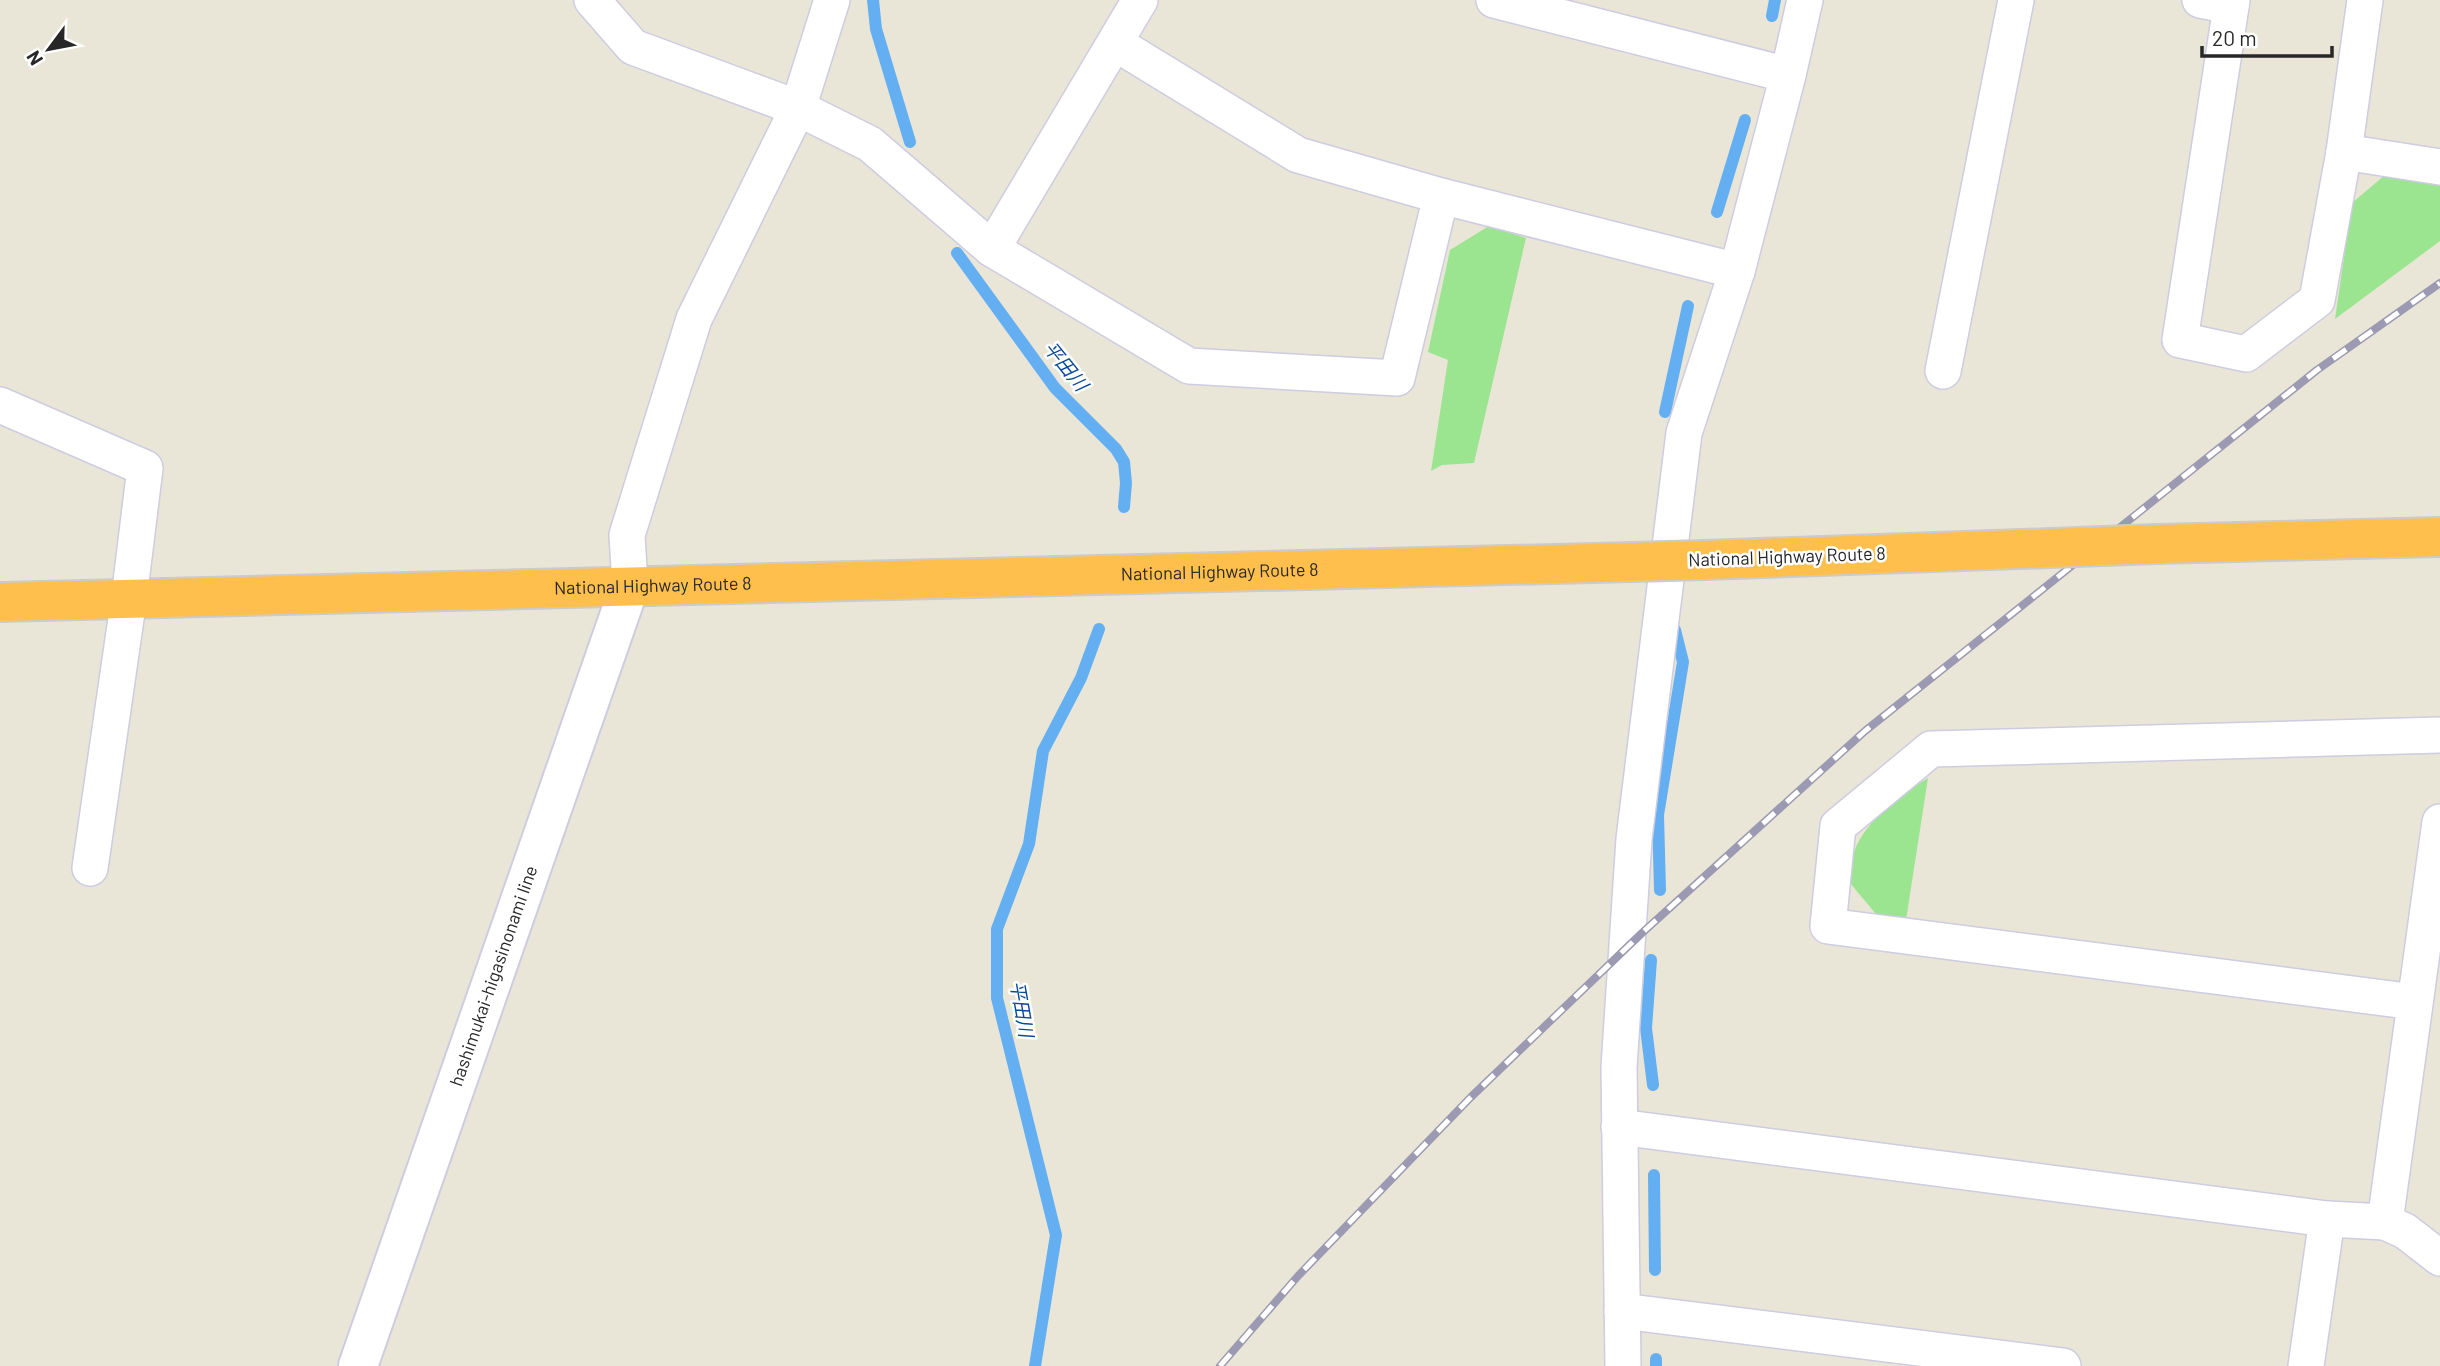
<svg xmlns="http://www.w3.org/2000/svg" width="2440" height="1366" font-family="Barlow,'Noto Sans JP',sans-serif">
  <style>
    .green { fill: #9be490 }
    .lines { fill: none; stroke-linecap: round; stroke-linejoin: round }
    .stream { stroke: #64aff2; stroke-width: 12 }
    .street-casing { stroke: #cdcce1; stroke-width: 38 }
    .secondary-casing { stroke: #cdcce1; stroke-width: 42 }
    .highway-casing { stroke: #cbcbcb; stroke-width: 42 }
    .street { stroke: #fff; stroke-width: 35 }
    .secondary { stroke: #fff; stroke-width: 38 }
    .highway { stroke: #ffbf4d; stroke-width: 38 }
    .rail-casing { stroke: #9b9ab2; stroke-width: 8 }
    .rail { stroke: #fff; stroke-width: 5; stroke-dasharray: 16; stroke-linecap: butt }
    .highway-bridge-casing { stroke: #cbcbcb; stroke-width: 42; stroke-linecap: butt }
    .highway-bridge { stroke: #ffbf4d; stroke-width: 38 }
    .labels { text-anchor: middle; stroke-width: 5; stroke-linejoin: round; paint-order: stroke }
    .street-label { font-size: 18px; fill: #272727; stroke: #fff }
    .water-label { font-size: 19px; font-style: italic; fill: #084999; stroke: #fff }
  </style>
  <rect width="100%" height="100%" fill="#eae6d7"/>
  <!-- green -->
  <g class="green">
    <path d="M 2385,175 L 2440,182 L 2440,241 L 2335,319 L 2352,203 Z"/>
    <path d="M 1489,226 L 1526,238 L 1474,463 L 1442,465 L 1431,471 L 1448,360 L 1428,352 L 1450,250 Z"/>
    <path d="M 1928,778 L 1906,920 L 1876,914 L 1850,883 C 1851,874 1850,864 1853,856 C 1861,824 1901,794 1928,778 Z"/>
  </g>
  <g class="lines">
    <!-- stream -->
    <g class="stream">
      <path d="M 873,0 L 876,29 L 910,142"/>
      <path d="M 1772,16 L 1775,0"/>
      <path d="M 1717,212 L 1745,120"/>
      <path d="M 957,253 L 1055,388 L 1116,449 L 1124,462 L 1126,483 L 1124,507"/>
      <path d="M 1665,412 L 1688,306"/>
      <path d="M 1660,890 L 1658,815 L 1683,662 L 1675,630"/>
      <path d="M 1651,960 L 1646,1028 L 1653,1085"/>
      <path d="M 1654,1175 L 1655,1270"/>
      <path d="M 1656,1359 L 1656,1366"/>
      <path d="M 1035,1366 L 1056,1235 L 997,998 L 997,929 L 1029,844 L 1043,751 L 1081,678 L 1099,629"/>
    </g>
    <!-- street casing -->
    <g class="street-casing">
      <g id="street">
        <path d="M 592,0 L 633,47 L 798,108 L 870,144 L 992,249"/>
        <path d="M 1494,0 L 1788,75"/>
        <path d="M 2200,0 L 2231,6"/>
        <path d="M 2232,0 L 2180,340 L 2246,354 L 2317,300 L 2344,152 L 2365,0"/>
        <path d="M 1115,43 L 1298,155 L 1441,196 L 1397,378 L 1189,366 L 992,249 L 1140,0"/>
        <path d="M 2344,152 L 2440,167"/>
        <path d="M 1441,196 L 1737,271"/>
        <path d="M 1943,371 L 2016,0"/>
        <path d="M 0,405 L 145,468 L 129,598 L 90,868"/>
        <path d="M 630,585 L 627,535 L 694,319 L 798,108 L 832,0"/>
        <path d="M 2440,822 L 2385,1222 L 2405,1231 L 2440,1258"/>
        <path d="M 2415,1002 L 1828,926 L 1838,826 L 1931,749 L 2440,735"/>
        <path d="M 1619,1127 L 2327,1219 L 2385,1222"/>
        <path d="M 1622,1311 L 2063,1366"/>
        <path d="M 1623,1366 L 1619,1067 L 1634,839 L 1684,433 L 1737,271 L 1788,75 L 1805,0"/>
        <path d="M 2306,1366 L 2327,1219"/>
      </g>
    </g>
    <!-- secondary casing -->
    <g class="secondary-casing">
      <g id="secondary">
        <path id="s1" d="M 358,1366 L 630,585"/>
      </g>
    </g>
    <!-- highway casing -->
    <g class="highway-casing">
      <g id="highway">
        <path d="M 2156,544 L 2440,537"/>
        <path d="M 1704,560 L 2051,548"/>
        <path id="s2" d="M 0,602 L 1632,562"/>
      </g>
    </g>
    <!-- street -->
    <use href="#street" class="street"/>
    <!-- secondary -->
    <use href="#secondary" class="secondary"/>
    <!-- highway -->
    <use href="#highway" class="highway"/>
    <!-- rail casing -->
    <g class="rail-casing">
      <path id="rail" d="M 1220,1366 L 1298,1276 L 1471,1097 L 1642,933 L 1865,731 L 2317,370 L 2440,283"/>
    </g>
    <!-- rail -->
    <use href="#rail" class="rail"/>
    <!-- highway-bridge casing -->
    <g class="highway-bridge-casing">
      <g id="highway-bridge">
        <path d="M 2051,548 L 2156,544"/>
        <path d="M 1632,562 L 1704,560"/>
      </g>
    </g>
    <!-- highway-bridge -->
    <use href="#highway-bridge" class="highway-bridge"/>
  </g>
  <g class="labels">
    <!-- street labels -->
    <g class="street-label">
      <text transform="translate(1787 557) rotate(-2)" y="6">National Highway Route 8</text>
      <text dy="6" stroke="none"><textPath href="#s2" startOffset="1220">National Highway Route 8</textPath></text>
      <text dy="6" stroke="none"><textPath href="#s2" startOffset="653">National Highway Route 8</textPath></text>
      <text dy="6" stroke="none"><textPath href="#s1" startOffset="413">hashimukai-higasinonami line</textPath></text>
    </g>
    <!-- water labels -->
    <g class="water-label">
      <text transform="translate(1066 366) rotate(51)" y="7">平田川</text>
      <text transform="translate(1022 1009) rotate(80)" y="7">平田川</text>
    </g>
  </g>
  <!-- north arrow -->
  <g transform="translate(49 49) rotate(238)" stroke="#ffffff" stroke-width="5" paint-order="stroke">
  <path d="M0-5L12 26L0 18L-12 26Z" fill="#272727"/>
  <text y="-10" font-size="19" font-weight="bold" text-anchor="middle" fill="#272727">N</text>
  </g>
  <!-- scale -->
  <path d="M2202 46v10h130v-10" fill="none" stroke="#272727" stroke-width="3.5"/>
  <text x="2212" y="46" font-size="21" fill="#272727" stroke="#ffffff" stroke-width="5" paint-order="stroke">20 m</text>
</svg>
